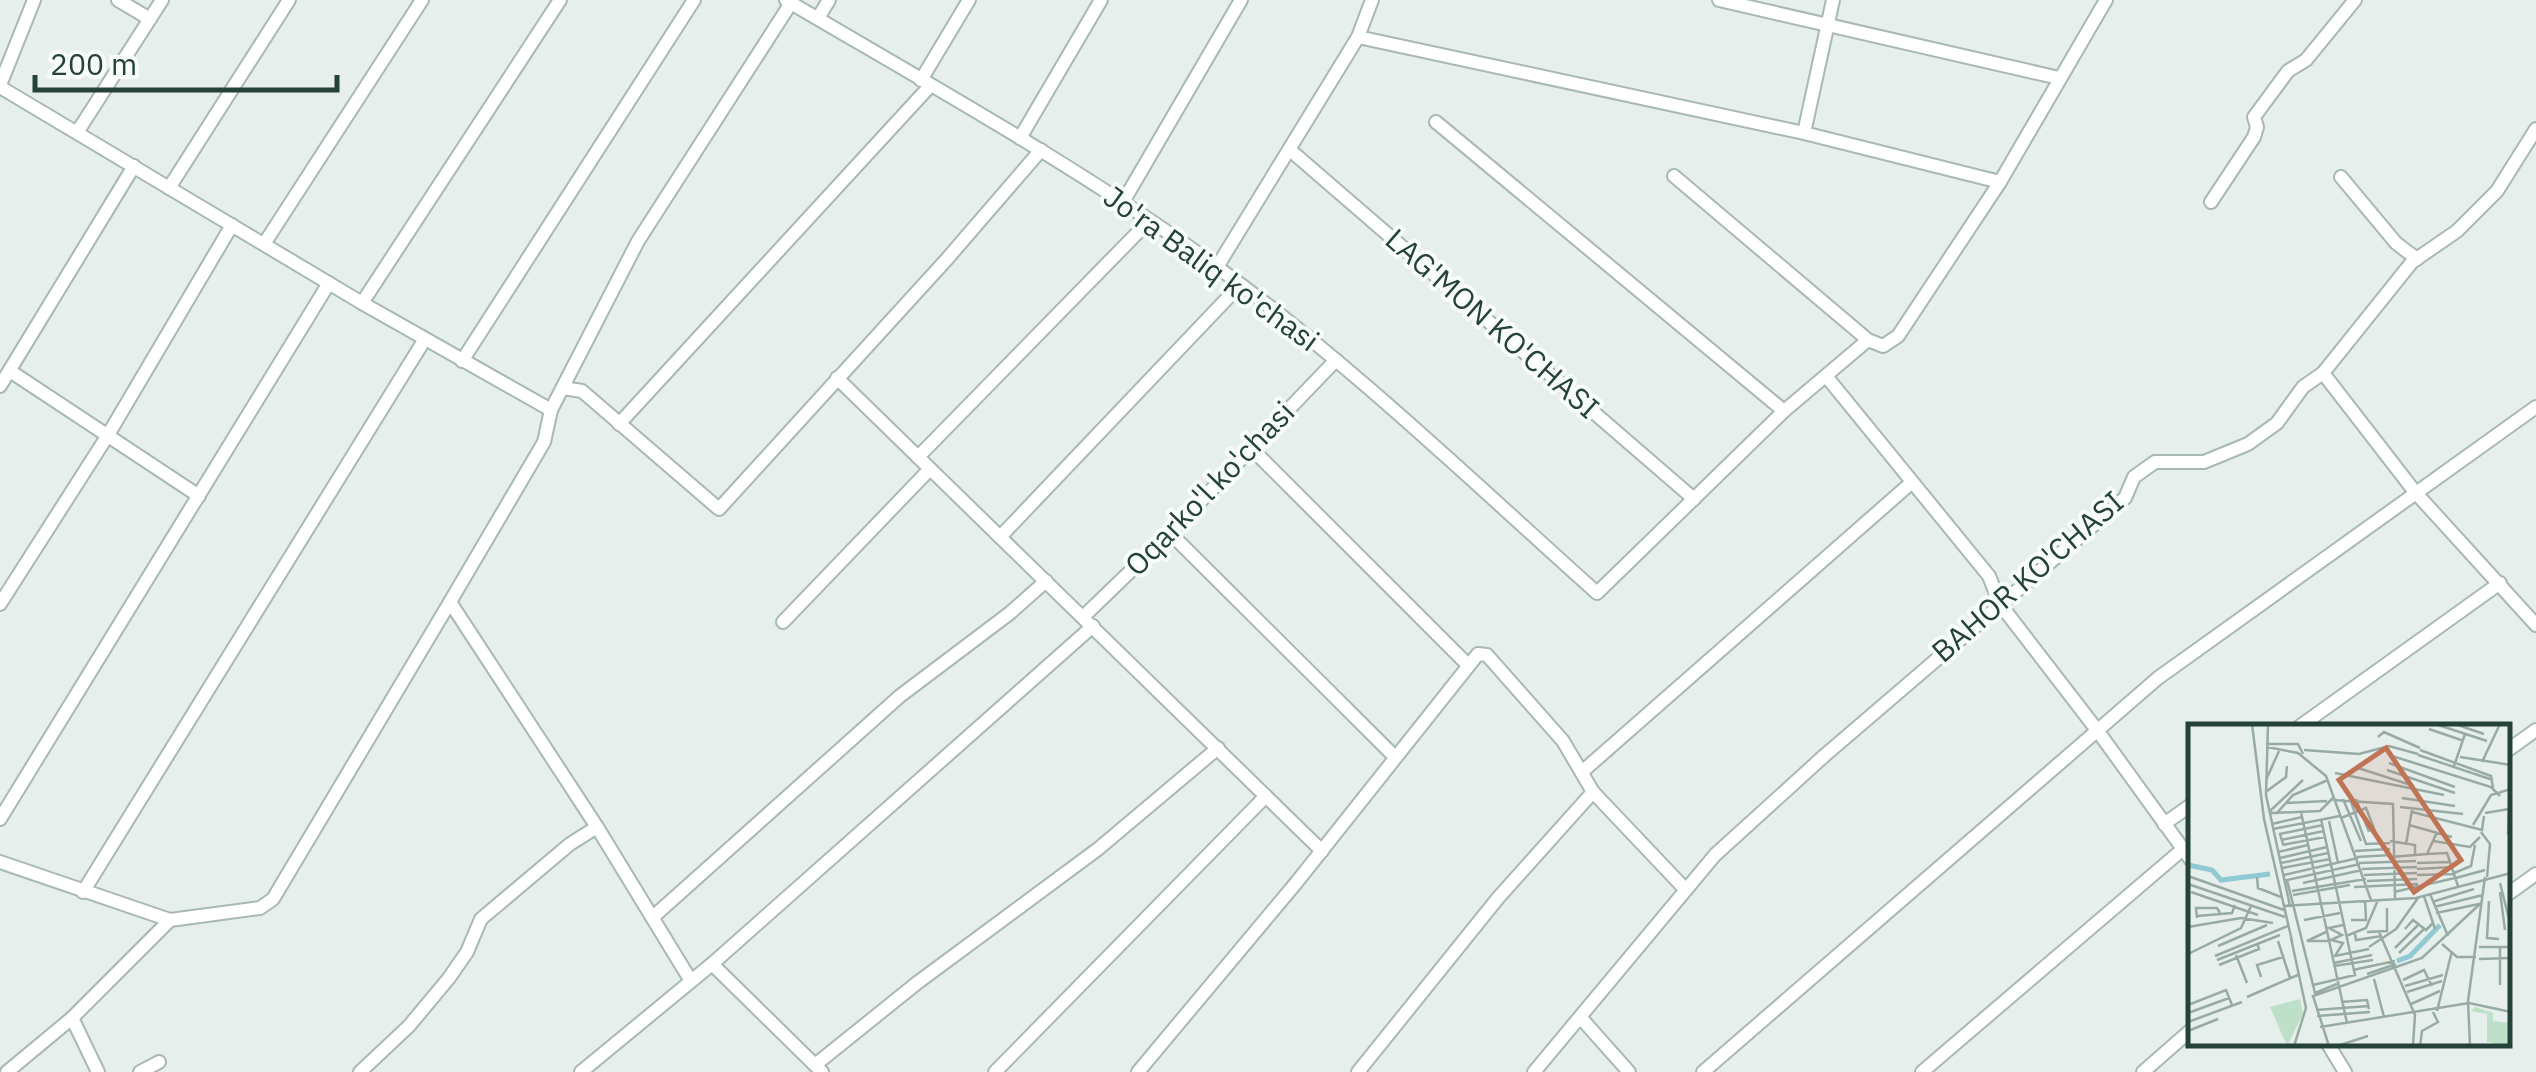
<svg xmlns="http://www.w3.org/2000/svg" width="2536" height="1072" font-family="'IBM Plex Sans',sans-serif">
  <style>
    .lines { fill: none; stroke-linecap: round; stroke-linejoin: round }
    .minor-casing { stroke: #a8b8b2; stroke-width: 16 }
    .minor { stroke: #fff; stroke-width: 12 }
    .labels { text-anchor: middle; stroke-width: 8; stroke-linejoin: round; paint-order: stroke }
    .street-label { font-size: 30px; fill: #24423a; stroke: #f7fbf9 }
    .inset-river { fill: none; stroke: #8ec9d4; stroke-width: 5 }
    .inset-road { fill: none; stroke: #98aaa4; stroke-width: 2.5 }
    .view { fill: #c07456; fill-opacity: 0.15; stroke: #c07456; stroke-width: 5 }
    .inset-edge { fill: none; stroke: #24423a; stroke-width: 5 }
  </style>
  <rect width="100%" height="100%" fill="#e6efeb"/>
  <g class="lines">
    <!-- minor casing -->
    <g class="minor-casing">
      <g id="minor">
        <path d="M 118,0 L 150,19"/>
        <path d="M 786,0 C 932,86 1080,168 1217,267 C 1352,365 1473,482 1597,593 L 1784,411 L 1868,340"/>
        <path d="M 1719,0 L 2059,78"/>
        <path d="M 818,18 L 829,0"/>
        <path d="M 1358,37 L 1804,133 L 1833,0"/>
        <path d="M 921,80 L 969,0"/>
        <path d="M 0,85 L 34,0"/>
        <path d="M 0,87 L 362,303 L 551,410"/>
        <path d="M 1436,122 L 1784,411"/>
        <path d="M 78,131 L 162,0"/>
        <path d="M 1804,133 L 2000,182"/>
        <path d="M 1020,138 L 1101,0"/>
        <path d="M 1290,150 L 1694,499"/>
        <path d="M 1674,176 L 1868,340 L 1883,346 L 1898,336 L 2000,182 L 2106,0"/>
        <path d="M 2341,177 L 2396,243 L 2417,259"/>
        <path d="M 169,188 L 289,0"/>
        <path d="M 1123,202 L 1241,0"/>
        <path d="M 2211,202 L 2254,137 L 2257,127 L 2254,117 L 2288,71 L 2306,60 L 2355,0"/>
        <path d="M 264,244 L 422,0"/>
        <path d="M 1217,267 L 1358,37 L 1372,0"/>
        <path d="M 362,303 L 560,0"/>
        <path d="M 462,361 L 694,0"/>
        <path d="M 10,371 L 199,496"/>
        <path d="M 2323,373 L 2415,492 L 2536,625"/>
        <path d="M 1826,376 L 1989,576 L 2000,604 L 2097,730 L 2191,860"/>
        <path d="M 837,378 L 1322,851"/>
        <path d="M 0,386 L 134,166"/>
        <path d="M 563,388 L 582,391 L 719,509 L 947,259 L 1041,150"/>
        <path d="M 619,424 L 930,86"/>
        <path d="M 1251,448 L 1467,664"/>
        <path d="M 918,457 L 1149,221"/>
        <path d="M 1170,533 L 1395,757"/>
        <path d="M 1000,537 L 1240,285"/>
        <path d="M 0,604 L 108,435 L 232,225"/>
        <path d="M 1083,617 L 1170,533 L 1336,360"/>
        <path d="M 783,622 L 930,469"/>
        <path d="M 2299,727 L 2500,583"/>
        <path d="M 2508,750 L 2536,730"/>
        <path d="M 1583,771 L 1911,483"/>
        <path d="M 0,819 L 329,283"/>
        <path d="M 2164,824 L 2191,805"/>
        <path d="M 0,862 L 170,920 L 260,908 L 273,899 L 450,602"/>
        <path d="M 83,892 L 425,339"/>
        <path d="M 2508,894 L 2536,874"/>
        <path d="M 653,917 L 900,696 L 1010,613 L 1046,581"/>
        <path d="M 712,964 L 822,1072"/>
        <path d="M 691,981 L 597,827 L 450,602 L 544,442 L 551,410 L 638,241 L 791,3"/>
        <path d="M 72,1018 L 98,1072"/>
        <path d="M 1581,1018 L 1629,1072"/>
        <path d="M 2328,1044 L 2345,1072"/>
        <path d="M 815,1065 L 917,983 L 1098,849 L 1218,748"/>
        <path d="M 7,1072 L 72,1018 L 170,920"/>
        <path d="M 140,1072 L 159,1062"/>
        <path d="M 360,1072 L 409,1026 L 449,978 L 467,952 L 481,919 L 570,844 L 597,827"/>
        <path d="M 581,1072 L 712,964 L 1093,626"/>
        <path d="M 995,1072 L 1265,797"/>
        <path d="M 1138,1072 L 1296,883 L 1478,654 L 1487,655 L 1563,741 L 1593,792 L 1685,889"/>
        <path d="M 1358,1072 L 1498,898 L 1593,792"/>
        <path d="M 1534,1072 L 1715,855 L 1824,756 L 2125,498 L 2134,477 L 2155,462 L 2204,462 L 2248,444 L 2277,423 L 2303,387 L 2323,373 L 2412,262 L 2457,231 L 2497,191 L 2536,129"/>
        <path d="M 1703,1072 L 2158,678 L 2536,407"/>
        <path d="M 1922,1072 L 2183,849"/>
        <path d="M 2143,1072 L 2191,1030"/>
      </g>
    </g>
    <!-- minor -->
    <use href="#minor" class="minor"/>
  </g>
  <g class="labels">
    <!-- street labels -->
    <g class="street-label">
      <text transform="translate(1211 269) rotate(36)" y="10">Jo'ra Baliq ko'chasi</text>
      <text transform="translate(1492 324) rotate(41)" y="10">LAG'MON KO'CHASI</text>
      <text transform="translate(1210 489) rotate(-46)" y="10">Oqarko'l ko'chasi</text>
      <text transform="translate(2028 577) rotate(-41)" y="10">BAHOR KO'CHASI</text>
    </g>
  </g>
  <!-- overview -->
  <g transform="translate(2188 724)">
    <rect width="322" height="322" fill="#e6efeb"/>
    <path d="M 112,275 L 115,290 L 99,322 L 82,283 ZM 287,283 L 305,289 L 305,297 L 322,299 L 322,322 L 299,318 L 299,290 L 283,287 Z" fill="#bfe0c8"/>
    <path class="inset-river" d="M 0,141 L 24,146 L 33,156 L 82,150M 209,237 L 222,232 L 252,201"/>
    <path class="inset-road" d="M 64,0 L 76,95 L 104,217M 80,0 L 78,71 L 102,182M 247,0 L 299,17M 267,0 L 296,10M 241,5 L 276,17M 190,13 L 196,8 L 232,24M 80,20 L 110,20 L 115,30M 79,23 L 110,29 L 138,52 L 183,176M 116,26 L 171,30 L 201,22 L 230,30M 232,26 L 303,52 L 305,64M 230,31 L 305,56M 204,32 L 303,63 L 312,72M 272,33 L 323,41M 294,38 L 312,0M 201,39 L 267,63M 266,42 L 277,10M 167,43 L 226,62M 199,46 L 267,69M 147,49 L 256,71M 78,56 L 91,27M 79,67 L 98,53 L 99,42M 214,74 L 267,82M 155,75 L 173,117M 162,75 L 178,120 L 202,119M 168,75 L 181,108M 145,76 L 205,80 L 207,175M 98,79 L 139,77M 212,83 L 275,90M 82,87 L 115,56M 113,88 L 159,299M 224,88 L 294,106 L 296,92M 83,89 L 132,87 L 145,74M 297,89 L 321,85 L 320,111M 88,90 L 105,71 L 140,56M 153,94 L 178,84 L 187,107M 141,97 L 150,139M 84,100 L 114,93M 221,101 L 264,113M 285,101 L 303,71 L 323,65M 85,105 L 152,92M 293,108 L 302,120 L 299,153M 93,116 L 136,107M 202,117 L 227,121 L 227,131M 245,117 L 282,123 L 292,113M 95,120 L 92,110 L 135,101M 218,120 L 224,86M 94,121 L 137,113M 167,127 L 202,125M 90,128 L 120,121M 239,130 L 259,129 L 270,162M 169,133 L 203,131M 203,133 L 239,130 L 249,108M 92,134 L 139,123M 93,139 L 140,129M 171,139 L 228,137M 229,139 L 263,138M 94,144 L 142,135M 174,145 L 229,143M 229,145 L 265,143M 266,149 L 283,142 L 287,121M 96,151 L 170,134M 176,151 L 229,149M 229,151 L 266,150M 0,152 L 96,186M 69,153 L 70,164 L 93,173M 268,154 L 297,146M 179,157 L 229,155M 115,159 L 174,146M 312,159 L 323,203M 0,160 L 97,193M 166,163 L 230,160M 104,167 L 178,155M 3,168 L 70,191M 206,168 L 267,154M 312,168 L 317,206M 242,170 L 260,212M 105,171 L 162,161M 236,172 L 247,205M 301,177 L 299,214 L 311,215M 244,178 L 286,165M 95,182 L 228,174 L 323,149M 246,183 L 295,171M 248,189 L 291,180M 9,192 L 44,189 L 47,181M 9,194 L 8,184 L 29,184 L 32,189M 116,196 L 152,189M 163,196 L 178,196 L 177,176M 155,201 L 141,204 L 154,211 L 143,216 L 155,219 L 147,232 L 181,225M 0,203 L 53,194 L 85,199M 217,205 L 225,196 L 238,206 L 245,199M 138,208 L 119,217 L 140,217M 179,208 L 199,207 L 199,184M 191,208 L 227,291 L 225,321M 167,210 L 168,216 L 194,212M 158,212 L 178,204 L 190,176M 103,214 L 118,284 L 106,322M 90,217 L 102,254M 254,220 L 269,233 L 288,233M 30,222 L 79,201M 181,223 L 208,205 L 230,174M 291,223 L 323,223M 207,224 L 231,200M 211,229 L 236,205M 0,230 L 53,204 L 63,182M 48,231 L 59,259M 27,232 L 100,202M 291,235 L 323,234M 29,236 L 92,211M 146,239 L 184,231M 31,241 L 71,225 L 69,219M 146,242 L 185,236M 165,246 L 207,237M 179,250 L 208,240M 73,253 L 69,241 L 95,233M 186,255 L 196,293M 215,256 L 236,246 L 244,262M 149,260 L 127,269 L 99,156 L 172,140M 125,261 L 167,251 L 133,95M 312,261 L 312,223M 217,262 L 255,251M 219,268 L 254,257M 59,273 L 112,250M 153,278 L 179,276 L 181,285M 223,280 L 252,267M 0,281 L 38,266 L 44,281M 128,286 L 181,282M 249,287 L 264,227M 0,289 L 41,274M 129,292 L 182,288M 0,298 L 54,278M 132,303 L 281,279 L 323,288M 0,307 L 30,295M 141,322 L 125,272 L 234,234 L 293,179M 149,322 L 180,312M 224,322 L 232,322 L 234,307 L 250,298 L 245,288M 282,322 L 280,277 L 297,153"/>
    <path class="view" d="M 198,24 L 273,136 L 226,168 L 151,56 Z"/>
    <rect width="322" height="322" class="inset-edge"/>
  </g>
  <!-- scale -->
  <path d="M35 75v15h302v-15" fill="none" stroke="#24423a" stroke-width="5"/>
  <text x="50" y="75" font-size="30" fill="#24423a" stroke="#f7fbf9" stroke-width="8" paint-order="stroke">200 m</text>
</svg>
